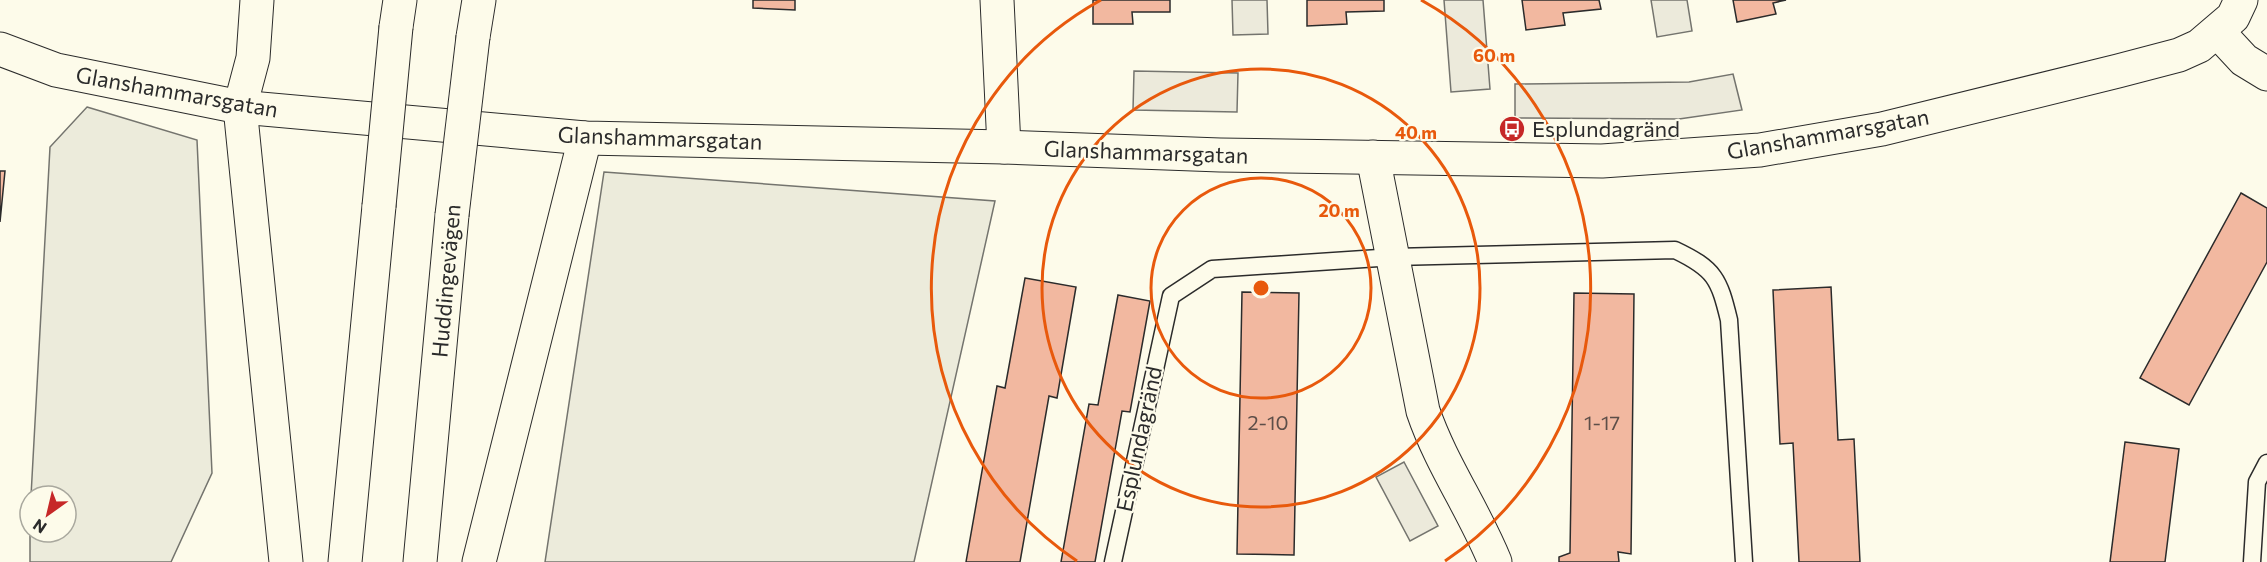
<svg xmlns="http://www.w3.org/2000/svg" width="2267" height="562" font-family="Commissioner,sans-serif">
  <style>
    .green { fill: #ecebdb; stroke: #74746e; stroke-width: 1.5 }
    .parking { fill: #eceadb; stroke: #74746e; stroke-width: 1.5 }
    .building { fill: #f2b8a0; stroke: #2b2b2b; stroke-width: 1.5 }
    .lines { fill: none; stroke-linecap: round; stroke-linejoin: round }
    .service-casing { stroke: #2b2b2b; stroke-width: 19 }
    .minor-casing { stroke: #2b2b2b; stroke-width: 35 }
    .primary-casing { stroke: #2b2b2b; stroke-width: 35 }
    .service { stroke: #fdfbea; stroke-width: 16 }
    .minor { stroke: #fdfbea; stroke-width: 33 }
    .primary { stroke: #fdfbea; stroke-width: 33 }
    .primary-bridge-casing { stroke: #2b2b2b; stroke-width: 35; stroke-linecap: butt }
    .primary-bridge { stroke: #fdfbea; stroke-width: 33 }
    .ring { fill: none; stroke: #e8590c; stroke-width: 3 }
    .labels { text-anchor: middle; stroke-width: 4.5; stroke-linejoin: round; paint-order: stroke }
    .number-label { font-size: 20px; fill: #5d4e48 }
    .street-label { font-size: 22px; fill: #2b2b2b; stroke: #fdfbea }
    .poi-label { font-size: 22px; fill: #2b2b2b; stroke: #fdfbea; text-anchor: start }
    .centre { fill: #e8590c; stroke: #fdfbea; stroke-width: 3 }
    .ring-label { font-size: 18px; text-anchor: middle; font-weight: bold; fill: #e8590c; stroke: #fdfbea; stroke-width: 4.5; stroke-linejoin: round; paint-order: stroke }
  </style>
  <rect width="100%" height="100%" fill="#fdfbea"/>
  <!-- green -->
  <g class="green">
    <path d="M 87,107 L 197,140 L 212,473 L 171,562 L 30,562 L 30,532 L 66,532 L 66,496 L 31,496 L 50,147 Z"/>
    <path d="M 604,172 L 995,201 L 914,562 L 545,562 Z"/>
  </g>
  <!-- parking -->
  <g class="parking">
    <path d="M 1232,0 L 1267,0 L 1268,34 L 1233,35 Z"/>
    <path d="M 1444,0 L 1483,0 L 1490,89 L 1451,92 Z"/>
    <path d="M 1651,0 L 1687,0 L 1692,31 L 1657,37 Z"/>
    <path d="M 1134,71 L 1238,73 L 1237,112 L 1133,110 Z"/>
    <path d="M 1733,74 L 1742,110 L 1679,119 L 1515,118 L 1515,84 L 1689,82 Z"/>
    <path d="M 1404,462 L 1438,526 L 1410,541 L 1376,477 Z"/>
  </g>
  <!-- building -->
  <g class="building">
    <path d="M 753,0 L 795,0 L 795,10 L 753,8 Z"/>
    <path d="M 1093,0 L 1170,0 L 1170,12 L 1132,12 L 1133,24 L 1093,24 Z"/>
    <path d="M 1307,0 L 1384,0 L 1384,11 L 1346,12 L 1347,24 L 1307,26 Z"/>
    <path d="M 1522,0 L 1599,0 L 1601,9 L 1563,13 L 1565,25 L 1526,30 Z"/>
    <path d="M 1733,0 L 1786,0 L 1773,3 L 1776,14 L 1737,22 Z"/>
    <path d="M 0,171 L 5,171 L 0,222 Z"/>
    <path d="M 2241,193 L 2267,208 L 2267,262 L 2189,405 L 2140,378 Z"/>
    <path d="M 1025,278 L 1076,287 L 1057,398 L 1049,396 L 1020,562 L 966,562 L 997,386 L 1005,388 Z"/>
    <path d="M 1831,287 L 1838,440 L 1854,439 L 1860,562 L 1799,562 L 1793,443 L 1780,444 L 1773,290 Z"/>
    <path d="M 1242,292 L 1299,293 L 1294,555 L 1237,554 Z"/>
    <path d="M 1574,293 L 1634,294 L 1631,554 L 1618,552 L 1619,562 L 1559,562 L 1559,557 L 1570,553 Z"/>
    <path d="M 1118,295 L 1150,301 L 1130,412 L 1122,411 L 1095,562 L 1061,562 L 1089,404 L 1098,405 Z"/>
    <path d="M 2125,442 L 2179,449 L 2165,562 L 2110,562 Z"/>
  </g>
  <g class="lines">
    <!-- service casing -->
    <g class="service-casing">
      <g id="service">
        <path d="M 1113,562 L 1171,296 L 1212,269 L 1394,257 L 1675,250 C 1715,269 1719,279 1729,320 L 1744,562"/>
        <path d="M 2252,562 L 2257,482 L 2267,463"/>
      </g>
    </g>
    <!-- minor casing -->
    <g class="minor-casing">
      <g id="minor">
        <path d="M 997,0 L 1004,147"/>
        <path d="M 2218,32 L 2244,60 L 2267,74"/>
        <path d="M 0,49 L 56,70 L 240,107 L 585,138 L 1004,147 L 1220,155 L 1602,161 L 1760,150 L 1882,129 L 2118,71 L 2179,55 L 2199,46 L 2233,17 L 2241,0"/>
        <path d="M 240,107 L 253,58 L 257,0"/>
        <path d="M 1373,157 L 1423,411 C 1441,464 1474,510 1495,562"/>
      </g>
    </g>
    <!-- primary casing -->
    <g class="primary-casing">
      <g id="primary">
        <path d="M 396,27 L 400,0"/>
        <path d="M 473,37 L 479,0"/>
        <path d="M 240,107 L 286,562"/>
        <path d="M 345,562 L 379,206"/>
        <path d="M 420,562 L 452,215"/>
        <path d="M 479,562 L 585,138"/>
      </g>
    </g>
    <!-- service -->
    <use href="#service" class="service"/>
    <!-- minor -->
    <use href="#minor" class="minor"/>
    <!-- primary -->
    <use href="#primary" class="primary"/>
    <!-- primary-bridge casing -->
    <g class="primary-bridge-casing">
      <g id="primary-bridge">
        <path d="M 379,206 L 396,27"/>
        <path d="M 452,215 L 473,37"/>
      </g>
    </g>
    <!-- primary-bridge -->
    <use href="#primary-bridge" class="primary-bridge"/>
  </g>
  <!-- distance rings -->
  <g class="ring">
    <circle cx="1261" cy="288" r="110"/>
    <circle cx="1261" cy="288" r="219"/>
    <path d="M1077 561A329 329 0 0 1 1101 0M1421 0A329 329 0 0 1 1445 561"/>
  </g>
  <!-- icons -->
  <defs>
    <g id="bus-disc" transform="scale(1.35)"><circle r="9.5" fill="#c62828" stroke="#fdfbea"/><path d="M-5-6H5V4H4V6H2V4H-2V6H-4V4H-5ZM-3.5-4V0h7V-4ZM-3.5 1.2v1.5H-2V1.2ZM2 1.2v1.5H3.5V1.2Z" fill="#fff"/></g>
  </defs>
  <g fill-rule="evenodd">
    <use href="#bus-disc" x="1512" y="129"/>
  </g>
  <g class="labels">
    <!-- number labels -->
    <g class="number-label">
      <text x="1268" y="430">2-10</text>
      <text x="1602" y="430">1-17</text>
    </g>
    <!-- street labels -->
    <g class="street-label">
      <text transform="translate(177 92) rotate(10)" y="8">Glanshammarsgatan</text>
      <text transform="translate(1828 134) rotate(-10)" y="8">Glanshammarsgatan</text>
      <text transform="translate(660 138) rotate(2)" y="8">Glanshammarsgatan</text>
      <text transform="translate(1146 152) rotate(2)" y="8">Glanshammarsgatan</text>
      <text transform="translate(446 281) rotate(-85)" y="8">Huddingevägen</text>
      <text transform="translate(1139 439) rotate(-78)" y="8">Esplundagränd</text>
    </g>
    <!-- poi labels -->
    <g class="poi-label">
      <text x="1532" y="137">Esplundagränd</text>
    </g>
  </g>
  <circle cx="1261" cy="288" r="9" class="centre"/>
  <g class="ring-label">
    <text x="1494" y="62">60 m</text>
    <text x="1416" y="139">40 m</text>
    <text x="1339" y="217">20 m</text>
  </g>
  <!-- north arrow -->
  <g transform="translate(48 514) rotate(214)"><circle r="28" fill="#fdfbea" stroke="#a9a89e" stroke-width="1.5"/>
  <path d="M0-4.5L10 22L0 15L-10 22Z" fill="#c62828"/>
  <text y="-9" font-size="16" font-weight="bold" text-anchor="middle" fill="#2b2b2b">N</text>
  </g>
</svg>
